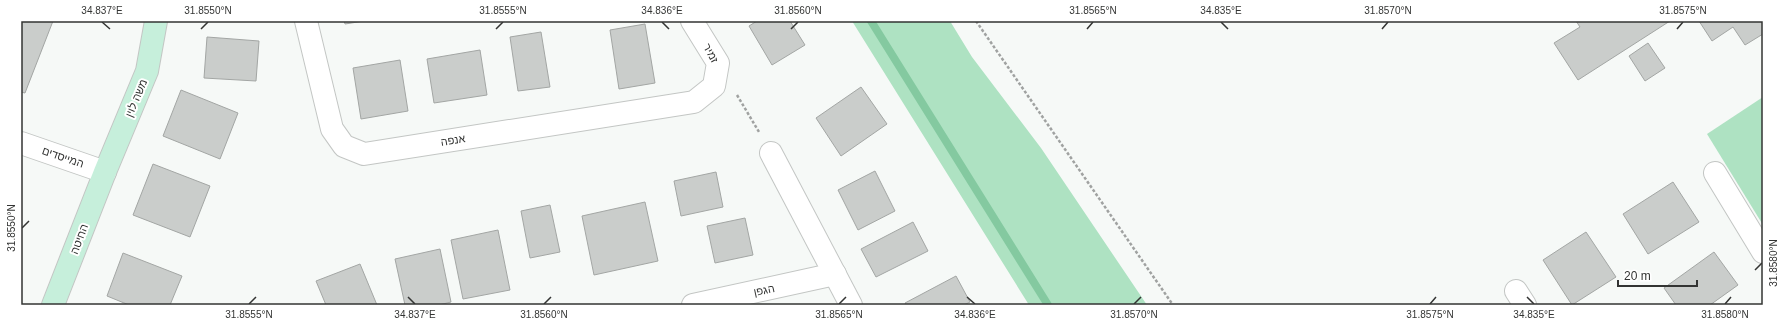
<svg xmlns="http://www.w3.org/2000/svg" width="1784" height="326" font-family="Arial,'Noto Sans Hebrew',sans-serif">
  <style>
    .green { fill: #aee2c2 }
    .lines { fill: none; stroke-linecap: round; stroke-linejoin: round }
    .stream { stroke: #84c9a0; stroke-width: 8 }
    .building { fill: #cacdcb; stroke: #a3a6a4 }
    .minor-casing { stroke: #c3c6c4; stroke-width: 24 }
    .secondary-casing { stroke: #c3c6c4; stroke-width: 24 }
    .path { stroke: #a0a2a1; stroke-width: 2.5; stroke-dasharray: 3 2; stroke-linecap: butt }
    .minor { stroke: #fff; stroke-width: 22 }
    .secondary { stroke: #c6efdb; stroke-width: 22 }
    .ticks { fill: none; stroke: #333433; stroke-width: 1.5 }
    .labels { text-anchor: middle; stroke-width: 4; stroke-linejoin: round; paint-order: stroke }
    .street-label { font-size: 11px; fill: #333433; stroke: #fff }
    .neatline { fill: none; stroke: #333433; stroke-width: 1.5 }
    .ticks-label { font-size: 10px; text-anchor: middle; fill: #333433 }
  </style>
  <rect width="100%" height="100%" fill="#f6f9f7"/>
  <!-- green -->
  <g class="green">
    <path d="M 852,21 L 950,21 L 972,57 L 1041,148 L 1147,305 L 1029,305 Z"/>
    <path d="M 1763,97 L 1763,225 L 1707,134 Z"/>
  </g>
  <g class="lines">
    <!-- stream -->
    <path class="stream" d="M 871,21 L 1048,305"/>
  </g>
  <!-- building -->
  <g class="building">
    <path d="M 21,21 L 53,21 L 25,93 L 21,92 Z"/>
    <path d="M 344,21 L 364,21 L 345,24 Z"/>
    <path d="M 757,21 L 790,21 L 805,45 L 772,65 L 749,26 Z"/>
    <path d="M 1576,21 L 1670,21 L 1578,80 L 1554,43 L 1580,27 Z"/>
    <path d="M 1699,21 L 1763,21 L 1763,34 L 1745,45 L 1733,27 L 1712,41 Z"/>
    <path d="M 645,24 L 655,83 L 619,89 L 610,30 Z"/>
    <path d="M 541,32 L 550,87 L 518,91 L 510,37 Z"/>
    <path d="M 207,37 L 259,41 L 256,81 L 204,78 Z"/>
    <path d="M 1648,43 L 1665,68 L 1645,81 L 1629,56 Z"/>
    <path d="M 480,50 L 487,95 L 434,103 L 427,59 Z"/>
    <path d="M 400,60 L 408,111 L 361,119 L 353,68 Z"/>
    <path d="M 861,87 L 887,124 L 841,156 L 816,118 Z"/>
    <path d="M 181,90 L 238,113 L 220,159 L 163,136 Z"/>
    <path d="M 153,164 L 210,186 L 190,237 L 133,215 Z"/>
    <path d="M 875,171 L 895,211 L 858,230 L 838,190 Z"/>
    <path d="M 716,172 L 723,207 L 681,216 L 674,181 Z"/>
    <path d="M 1673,182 L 1699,222 L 1648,254 L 1623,214 Z"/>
    <path d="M 645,202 L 658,261 L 594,275 L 582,216 Z"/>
    <path d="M 550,205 L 560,252 L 530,258 L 521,211 Z"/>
    <path d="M 745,218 L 753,255 L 715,263 L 707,226 Z"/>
    <path d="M 913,222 L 928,251 L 876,277 L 861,249 Z"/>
    <path d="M 498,230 L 510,290 L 463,299 L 451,240 Z"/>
    <path d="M 1586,232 L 1616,277 L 1572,305 L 1543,260 Z"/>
    <path d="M 440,249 L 451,302 L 439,305 L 405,305 L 395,259 Z"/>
    <path d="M 1714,252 L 1738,285 L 1710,305 L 1676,305 L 1664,288 Z"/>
    <path d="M 123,253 L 182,276 L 170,305 L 129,305 L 107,296 Z"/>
    <path d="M 360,264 L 377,305 L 326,305 L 316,281 Z"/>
    <path d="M 956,276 L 970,302 L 964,305 L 906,305 L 905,303 Z"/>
  </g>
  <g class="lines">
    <!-- minor casing -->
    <g class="minor-casing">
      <g id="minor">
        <path d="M 306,21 L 332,129 L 344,146 L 364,154 L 694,102 L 714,86 L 718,63 L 692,21"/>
        <path d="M 21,143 L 105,172"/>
        <path d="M 771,153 L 851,305"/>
        <path d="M 1715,173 L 1763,252"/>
        <path d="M 1516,291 L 1525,305"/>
        <path d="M 693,305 L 835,274"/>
      </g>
    </g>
    <!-- secondary casing -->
    <g class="secondary-casing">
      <path id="secondary" d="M 53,305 L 105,172 L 147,71 L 156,21"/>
    </g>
    <!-- path -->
    <g class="path">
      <path d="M 976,21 L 1173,305"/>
      <path d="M 737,95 L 759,132"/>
    </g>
    <!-- minor -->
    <use href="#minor" class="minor"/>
    <!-- secondary -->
    <use href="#secondary" class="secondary"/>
  </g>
  <!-- ticks -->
  <path class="ticks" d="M 102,22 L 110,29M 662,22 L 669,29M 1221,22 L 1228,29M 201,29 L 208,22M 496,29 L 503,22M 791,29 L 798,22M 1087,29 L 1093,22M 1382,29 L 1388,22M 1677,29 L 1683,22M 22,228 L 29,221M 1755,270 L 1762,263M 408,297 L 415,304M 967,297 L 975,304M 1527,297 L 1534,304M 249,304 L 256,297M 544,304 L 551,297M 839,304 L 846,297M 1134,304 L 1141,297M 1430,304 L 1436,297M 1725,304 L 1731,297"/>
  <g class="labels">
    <!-- street labels -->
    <g class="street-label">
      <text transform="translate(711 53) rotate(62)" y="4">זמיר</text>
      <text transform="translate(136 98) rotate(-67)" y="4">משה לוין</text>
      <text transform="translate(453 140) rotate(-9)" y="4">אנפה</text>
      <text transform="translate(63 157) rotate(19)" y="4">המייסדים</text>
      <text transform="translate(79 239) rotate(-69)" y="4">החיטה</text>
      <text transform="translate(764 290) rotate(-12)" y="4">הגפן</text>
    </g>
  </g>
  <!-- border -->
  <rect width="1784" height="326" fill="none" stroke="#ffffff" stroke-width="44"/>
  <!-- scale -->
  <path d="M1618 280v6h79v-6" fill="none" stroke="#333433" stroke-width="2"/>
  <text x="1624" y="280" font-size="12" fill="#333433" stroke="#ffffff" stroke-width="3" paint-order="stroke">20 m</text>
  <rect x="22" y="22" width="1740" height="282" class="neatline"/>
  <g class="ticks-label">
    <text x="102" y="14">34.837°E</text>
    <text x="208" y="14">31.8550°N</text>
    <text x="503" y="14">31.8555°N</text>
    <text x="662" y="14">34.836°E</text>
    <text x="798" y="14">31.8560°N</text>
    <text x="1093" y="14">31.8565°N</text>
    <text x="1221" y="14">34.835°E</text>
    <text x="1388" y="14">31.8570°N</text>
    <text x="1683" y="14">31.8575°N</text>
    <text transform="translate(11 228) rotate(-90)" y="4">31.8550°N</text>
    <text transform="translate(1773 263) rotate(-90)" y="4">31.8580°N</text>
    <text x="249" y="318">31.8555°N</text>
    <text x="415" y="318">34.837°E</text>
    <text x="544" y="318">31.8560°N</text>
    <text x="839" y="318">31.8565°N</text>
    <text x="975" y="318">34.836°E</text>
    <text x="1134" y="318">31.8570°N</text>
    <text x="1430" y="318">31.8575°N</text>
    <text x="1534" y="318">34.835°E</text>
    <text x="1725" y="318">31.8580°N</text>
  </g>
</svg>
